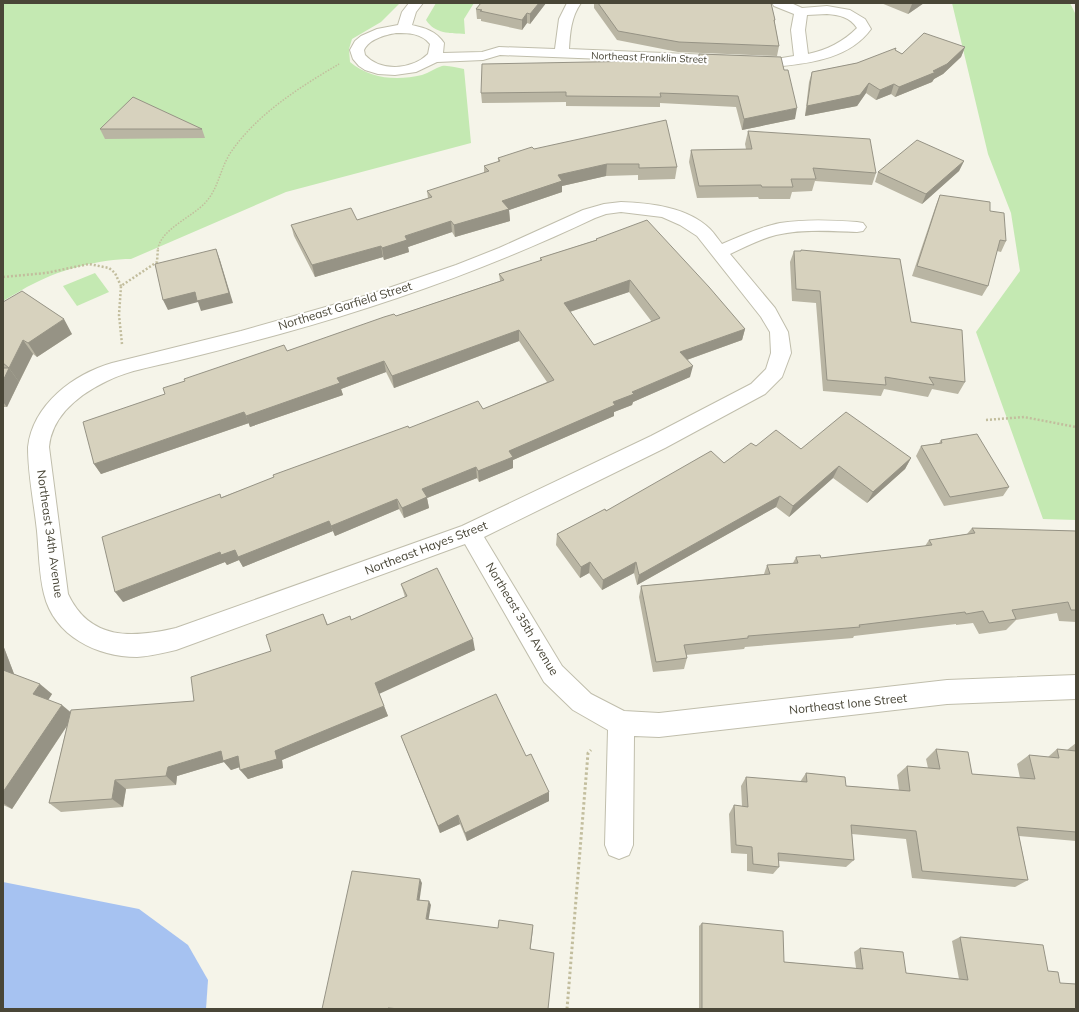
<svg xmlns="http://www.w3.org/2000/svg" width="1079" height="1012" font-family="Mulish,sans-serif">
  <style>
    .green { fill: #c4e9b2 }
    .water { fill: #a6c2f1 }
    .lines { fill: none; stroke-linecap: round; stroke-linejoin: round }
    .minor-casing { stroke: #c0beac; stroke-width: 2 }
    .path-far2 { stroke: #c2bd9d; stroke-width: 1.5; stroke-dasharray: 1.5 1.5; stroke-linecap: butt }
    .path-far1 { stroke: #c2bd9d; stroke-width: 2.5; stroke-dasharray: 2 2; stroke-linecap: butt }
    .path { stroke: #c2bd9d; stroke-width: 3; stroke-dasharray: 2.5 2.5; stroke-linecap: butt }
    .minor { fill: #fff; fill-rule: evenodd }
    .wall { fill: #b9b5a3; fill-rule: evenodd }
    .shaded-wall { fill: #969385 }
    .building { fill: #d7d2be; stroke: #969385; fill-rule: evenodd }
    .labels { text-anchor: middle; stroke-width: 4; stroke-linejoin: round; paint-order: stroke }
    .far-street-label { font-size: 10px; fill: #494637; stroke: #fff }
    .street-label { font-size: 12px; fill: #494637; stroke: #fff }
  </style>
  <rect width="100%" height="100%" fill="#f5f4e9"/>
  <!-- green -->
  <g class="green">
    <path d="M 3,3 L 400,3 L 381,22 L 352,39 L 349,49 L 350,62 C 370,79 397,81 422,75 C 429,73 435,68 442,66 C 448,65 457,68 464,69 L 471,143 L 286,192 L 131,259 C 101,259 62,269 35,283 C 24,288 14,295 3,301 Z"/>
    <path d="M 436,3 L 474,3 L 464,19 L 465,34 C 450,33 435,34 426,20 Z"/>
    <path d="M 952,3 L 1070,3 L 1076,15 L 1076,520 L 1043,519 L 976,332 L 1020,271 L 1011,213 L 988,154 Z"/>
    <path d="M 95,273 L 109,292 L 77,306 L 63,286 Z"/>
  </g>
  <!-- water -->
  <path class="water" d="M 3,882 L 139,909 L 188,945 L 208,980 L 206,1009 L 3,1009 Z"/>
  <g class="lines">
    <!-- minor casing -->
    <g class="minor-casing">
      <g id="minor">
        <path d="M 409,3 L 423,3 L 416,12 L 412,25 C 425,28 436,31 444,43 L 443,53 L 482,52 L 499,47 L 555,49 L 559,19 L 567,3 L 581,3 C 571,17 570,33 569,49 L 782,58 L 794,56 L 791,30 L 794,14 L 774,6 L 772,3 L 791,3 L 802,8 L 827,6 L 850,10 L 865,19 L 871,29 C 851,57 813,63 782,66 L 500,55 L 483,60 L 437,62 L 416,72 L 395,75 L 378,74 L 365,70 L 359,66 L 353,59 L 350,50 L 355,41 L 361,36 L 377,29 L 398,25 L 402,12 ZM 827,14 C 839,15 850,17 857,28 C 843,42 827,50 808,54 L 805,30 L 807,15 ZM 396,33 C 409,33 421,33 430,44 L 428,54 C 412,70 380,72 365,55 L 364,50 C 369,39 385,35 396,33 Z"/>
        <path d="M 621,202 C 650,203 688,207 710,229 C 714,233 718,239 722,244 C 741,236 760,227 780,223 C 805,219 831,220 857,222 L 863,223 L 866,227 L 863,231 L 857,232 C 830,231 802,229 776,235 C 760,239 745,247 730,254 L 775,308 L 788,332 L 791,353 L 782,377 L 765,394 L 665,448 L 484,537 L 562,666 L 591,694 L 624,711 L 659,713 L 947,680 L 1076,675 L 1076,699 L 947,704 L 659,737 L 634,736 L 633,845 L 629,855 L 619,859 L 609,855 L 605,845 L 608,730 L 573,710 L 544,682 L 465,544 L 176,650 C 163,653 151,656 137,657 C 97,657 54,636 44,594 C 39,574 39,552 37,531 C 34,503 28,475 28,447 C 33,404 74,374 112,363 L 241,331 L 368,295 L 456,265 L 499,248 L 583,210 L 604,204 ZM 621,212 L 662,217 L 680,225 L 697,236 L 761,317 L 770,332 L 771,353 L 766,369 L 751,384 L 651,436 L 462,526 L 176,628 C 133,638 90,641 68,594 L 49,447 C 52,415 80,394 107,381 C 129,370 156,366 180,360 C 214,352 247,343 280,334 C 389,304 494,266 595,218 L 606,214 Z"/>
      </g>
    </g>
    <!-- path-far2 -->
    <path class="path-far2" d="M 158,249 C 160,230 192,217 205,203 C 219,188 220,168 231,152 C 257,114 300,87 339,64"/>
    <!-- path-far1 -->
    <g class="path-far1">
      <path d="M 3,277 L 46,273 L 89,264 L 109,268 L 115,273 L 121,286"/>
      <path d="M 122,344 L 119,315 L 121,286 L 157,262 L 158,248"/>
      <path d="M 986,420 L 1024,417 L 1076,427"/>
    </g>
    <!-- path -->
    <path class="path" d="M 567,1009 L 588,753 L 591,750"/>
    <!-- minor -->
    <use href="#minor" class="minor"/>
  </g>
  <!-- wall -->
  <g class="wall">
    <path d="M 481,3 L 546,3 L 530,24 L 527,23 L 522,30 L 481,21 L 481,19 L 477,19 L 476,9 Z"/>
    <path d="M 594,3 L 771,3 L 775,20 L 775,24 L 779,46 L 777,56 L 678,52 L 617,40 L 594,8 Z"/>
    <path d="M 881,3 L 924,3 L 908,14 Z"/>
    <path d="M 965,47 L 961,57 L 943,74 L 934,79 L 932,82 L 895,97 L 891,94 L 876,100 L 866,93 L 857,106 L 805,116 L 809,82 L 812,72 L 857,63 L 895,50 L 902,54 Z"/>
    <path d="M 699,54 L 795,119 L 742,130 L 736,107 L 660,103 L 660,107 L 566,106 L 566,102 L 482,103 L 481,93 L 698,60 Z"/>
    <path d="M 100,129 L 202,129 L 205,138 L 105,139 Z"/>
    <path d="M 748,131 L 876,173 L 872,185 L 815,181 L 812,191 L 792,192 L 790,199 L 759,199 L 758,197 L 697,198 L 689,162 L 691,150 L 746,149 L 745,144 Z"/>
    <path d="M 534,149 L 677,167 L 675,179 L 638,180 L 638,175 L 606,176 L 562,186 L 562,192 L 509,210 L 510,221 L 455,237 L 452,232 L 408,247 L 409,252 L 384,260 L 383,257 L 315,277 L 294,236 L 291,225 L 357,220 L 428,198 L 427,191 L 484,173 L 484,166 L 498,162 L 498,158 Z"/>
    <path d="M 964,161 L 959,171 L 922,204 L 875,182 L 878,172 Z"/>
    <path d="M 940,195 L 990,211 L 1006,241 L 1001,252 L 997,251 L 988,286 L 982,296 L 912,276 L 936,205 Z"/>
    <path d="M 596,239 L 745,329 L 742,340 L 687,360 L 690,377 L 633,402 L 632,405 L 614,412 L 614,416 L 513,460 L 513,468 L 479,482 L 477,478 L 427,498 L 429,508 L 404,518 L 399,509 L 335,536 L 333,531 L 243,567 L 239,560 L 227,565 L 225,562 L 123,602 L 222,497 L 409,428 L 483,409 L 547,382 L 519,341 L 394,388 L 386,372 L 341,389 L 343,395 L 250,427 L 249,423 L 101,474 L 94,464 L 165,394 L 287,351 L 396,316 L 500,281 L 499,274 L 540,261 L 540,258 L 596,240 ZM 629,292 L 652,322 L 594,345 L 570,312 Z"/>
    <path d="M 801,250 L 911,322 L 965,382 L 958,394 L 932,389 L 928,397 L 884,389 L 881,396 L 823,391 L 816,303 L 792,301 L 790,262 L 794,251 L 801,251 Z"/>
    <path d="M 3,302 L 72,334 L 37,357 L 33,354 L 7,407 L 3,407 Z"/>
    <path d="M 941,440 L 1009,487 L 1003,496 L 944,506 L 916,456 L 921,446 L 939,443 Z"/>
    <path d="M 756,446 L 801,449 L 911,458 L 905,469 L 867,503 L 833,478 L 789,517 L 776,507 L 637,585 L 634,573 L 602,590 L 589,573 L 580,578 L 556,545 L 557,534 L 606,511 L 724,463 Z"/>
    <path d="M 972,528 L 1076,531 L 1076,622 L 1059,621 L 1057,613 L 1016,620 L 1006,630 L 979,634 L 973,623 L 956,625 L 956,624 L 854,636 L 853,638 L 745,647 L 744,649 L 686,655 L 687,658 L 684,669 L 653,672 L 639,597 L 641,586 L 764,574 L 767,565 L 793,563 L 796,557 L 821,558 L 925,546 L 929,540 L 967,534 Z"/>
    <path d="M 401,584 L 475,650 L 379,693 L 388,716 L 282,760 L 283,768 L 248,779 L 240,767 L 231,770 L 224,762 L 177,776 L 176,785 L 126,789 L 123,807 L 61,812 L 49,803 L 67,726 L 12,809 L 3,805 L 3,645 L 14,674 L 52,694 L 48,700 L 70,712 L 194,701 L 271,651 L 323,614 L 328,625 L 351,620 L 405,597 Z"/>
    <path d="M 401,736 L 526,756 L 549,792 L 549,801 L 467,841 L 460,824 L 440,833 Z"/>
    <path d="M 1076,743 L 1076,841 L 1019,836 L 1028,880 L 1015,887 L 912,878 L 906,839 L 852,834 L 854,860 L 846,867 L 779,861 L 779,867 L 773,874 L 747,871 L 747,854 L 731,853 L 729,814 L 734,805 L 742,806 L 741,786 L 746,777 L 800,782 L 806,773 L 846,786 L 899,790 L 897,775 L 907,766 L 928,768 L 926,759 L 936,749 L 972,774 L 1020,778 L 1017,764 L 1029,755 L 1048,757 L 1057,749 L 1067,750 Z"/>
    <path d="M 702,923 L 784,962 L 856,968 L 854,952 L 860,948 L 906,973 L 959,979 L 952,941 L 960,937 L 1048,971 L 1060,983 L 1076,1009 L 699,1009 L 699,926 Z"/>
  </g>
  <!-- shaded-wall -->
  <g class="shaded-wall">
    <path d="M 539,3 L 546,3 L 530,24 L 530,14 Z"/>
    <path d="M 913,3 L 924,3 L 908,14 L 912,4 Z"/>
    <path d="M 527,13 L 527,23 L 522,30 L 522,20 Z"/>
    <path d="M 965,47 L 961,57 L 943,74 L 934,79 L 932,82 L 895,97 L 899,87 L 933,71 Z"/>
    <path d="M 869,83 L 866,93 L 857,106 L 805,116 L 807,106 Z"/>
    <path d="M 894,84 L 891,94 L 876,100 L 880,90 Z"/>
    <path d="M 797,108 L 795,119 L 742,130 L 744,119 Z"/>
    <path d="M 964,161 L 959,171 L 922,204 L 926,194 Z"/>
    <path d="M 607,164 L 606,176 L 562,186 L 562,192 L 509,210 L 510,221 L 455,237 L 454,225 L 502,201 L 558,175 Z"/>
    <path d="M 451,221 L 452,232 L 408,247 L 409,252 L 384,260 L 382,248 L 405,236 Z"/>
    <path d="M 381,246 L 383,257 L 315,277 L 312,265 Z"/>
    <path d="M 216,249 L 220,260 L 233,303 L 201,311 L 198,302 L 168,310 L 163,300 Z"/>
    <path d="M 630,280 L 629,292 L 563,314 L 564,303 Z"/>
    <path d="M 64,319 L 72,334 L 37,357 L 28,343 Z"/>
    <path d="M 745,329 L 742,340 L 678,363 L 680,352 Z"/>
    <path d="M 519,330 L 519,341 L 394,388 L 392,376 Z"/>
    <path d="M 23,340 L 33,354 L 19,382 L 9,368 Z"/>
    <path d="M 384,361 L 386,372 L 341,389 L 343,395 L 250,427 L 246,416 L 337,378 Z"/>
    <path d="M 693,366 L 690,377 L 633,402 L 632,405 L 614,412 L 614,416 L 513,460 L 513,468 L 479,482 L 478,471 L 509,451 L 613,402 L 632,392 Z"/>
    <path d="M 9,368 L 19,382 L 7,407 L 3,402 L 3,381 Z"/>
    <path d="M 244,412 L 249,423 L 101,474 L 94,464 Z"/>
    <path d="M 911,458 L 905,469 L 867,503 L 873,492 Z"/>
    <path d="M 839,466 L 833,478 L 789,517 L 793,506 Z"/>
    <path d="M 476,467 L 477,478 L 427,498 L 429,508 L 404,518 L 402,508 L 422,489 Z"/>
    <path d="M 780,496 L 776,507 L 637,585 L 639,575 Z"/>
    <path d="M 397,499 L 399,509 L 335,536 L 331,526 Z"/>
    <path d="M 329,521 L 333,531 L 243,567 L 239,560 L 227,565 L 225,562 L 123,602 L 115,592 L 220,552 L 235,550 Z"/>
    <path d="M 590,562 L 589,573 L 580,578 L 581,567 Z"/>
    <path d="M 636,562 L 634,573 L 602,590 L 603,580 Z"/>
    <path d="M 473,639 L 475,650 L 379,694 L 375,683 Z"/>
    <path d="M 3,645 L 16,679 L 3,686 Z"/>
    <path d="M 40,684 L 52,694 L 45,705 L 33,694 Z"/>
    <path d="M 62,705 L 74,715 L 12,809 L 3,803 L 3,792 Z"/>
    <path d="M 384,706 L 388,716 L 282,760 L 283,768 L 248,779 L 240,770 L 275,751 Z"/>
    <path d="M 221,751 L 238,756 L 246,765 L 231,770 L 224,762 L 177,776 L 176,785 L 166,776 L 168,767 Z"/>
    <path d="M 115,780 L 126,789 L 123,807 L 112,799 Z"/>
    <path d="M 549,792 L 549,801 L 467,841 L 465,833 Z"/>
    <path d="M 458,815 L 460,824 L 440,833 L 438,826 Z"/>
    <path d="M 420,879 L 422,883 L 419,904 L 417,900 Z"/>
    <path d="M 429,901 L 431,905 L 428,923 L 426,919 Z"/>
    <path d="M 533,925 L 533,928 L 530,953 L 530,949 Z"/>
  </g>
  <!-- building -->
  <g class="building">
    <path d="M 481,3 L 539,3 L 530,14 L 527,13 L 522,20 L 480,11 L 482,10 L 476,9 Z"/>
    <path d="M 598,3 L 771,3 L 775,20 L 774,20 L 779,46 L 679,42 L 618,31 Z"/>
    <path d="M 924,33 L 965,47 L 947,64 L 933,71 L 936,72 L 899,87 L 894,84 L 880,90 L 869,83 L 860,95 L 807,106 L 812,72 L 857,63 L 896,48 L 895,50 L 902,54 Z"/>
    <path d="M 699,54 L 781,57 L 784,70 L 788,70 L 797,108 L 744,119 L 738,96 L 660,93 L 661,97 L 566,96 L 566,92 L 481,93 L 482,64 L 699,60 Z"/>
    <path d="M 133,97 L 202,129 L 100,129 Z"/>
    <path d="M 666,120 L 677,167 L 639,168 L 639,164 L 607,164 L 558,175 L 562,181 L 502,201 L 509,209 L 454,225 L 451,221 L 405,236 L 407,240 L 382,248 L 381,246 L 312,265 L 291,225 L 351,208 L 357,220 L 432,197 L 427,191 L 489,171 L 484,166 L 500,161 L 498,158 L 532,147 L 534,149 Z"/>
    <path d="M 748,131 L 870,139 L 876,173 L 813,168 L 816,179 L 791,179 L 793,187 L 762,187 L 761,185 L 699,186 L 691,150 L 752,149 Z"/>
    <path d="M 917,140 L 964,161 L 926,194 L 878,172 Z"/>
    <path d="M 940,195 L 990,202 L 990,211 L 1004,213 L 1006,241 L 1000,240 L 988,286 L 917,266 Z"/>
    <path d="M 647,220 L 709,287 L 745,329 L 680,352 L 693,366 L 632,392 L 634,394 L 613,402 L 615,405 L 509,451 L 513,457 L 478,471 L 476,467 L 422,489 L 427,497 L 402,508 L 397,499 L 331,526 L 329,521 L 238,557 L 235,550 L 221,555 L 220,552 L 115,592 L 102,537 L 220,494 L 221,498 L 274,477 L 273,475 L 408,426 L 409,428 L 478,401 L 483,409 L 554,380 L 519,330 L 392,376 L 384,361 L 337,378 L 340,383 L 246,416 L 244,412 L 94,464 L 83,422 L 165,394 L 163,388 L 185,381 L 184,379 L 284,345 L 287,351 L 384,317 L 394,314 L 396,316 L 504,280 L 499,274 L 542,260 L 540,258 L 597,240 L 596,239 ZM 630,280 L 660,318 L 594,345 L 564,303 Z"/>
    <path d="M 216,249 L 229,293 L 197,301 L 195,292 L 163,300 L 155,264 Z"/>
    <path d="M 801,250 L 900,259 L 911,322 L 962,330 L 965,382 L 929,377 L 934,385 L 885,377 L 886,385 L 827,380 L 820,291 L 796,289 L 794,251 L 801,251 Z"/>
    <path d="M 22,291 L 64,319 L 28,343 L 23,340 L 9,368 L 3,363 L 3,302 Z"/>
    <path d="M 3,368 L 9,368 L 3,381 Z"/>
    <path d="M 846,412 L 911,458 L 873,492 L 839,466 L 793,506 L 780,496 L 639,575 L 636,562 L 603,580 L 590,562 L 581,567 L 557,534 L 605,509 L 606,511 L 711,451 L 724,463 L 751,443 L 756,446 L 776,430 L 801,449 Z"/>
    <path d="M 977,434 L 1009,487 L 950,497 L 921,446 L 942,443 L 941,440 Z"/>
    <path d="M 972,528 L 1076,531 L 1076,610 L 1071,610 L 1068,602 L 1012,610 L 1016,619 L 989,623 L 983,611 L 966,614 L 965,612 L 859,625 L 860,627 L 748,636 L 748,638 L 684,645 L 687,658 L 656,662 L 641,586 L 770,574 L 767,565 L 798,563 L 796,557 L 820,555 L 821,558 L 932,545 L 929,540 L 975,533 Z"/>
    <path d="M 437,568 L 473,639 L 375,683 L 384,706 L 275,751 L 277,759 L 240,770 L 238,756 L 223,761 L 221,751 L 168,767 L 166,776 L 115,780 L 112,799 L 49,803 L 71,710 L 194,701 L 191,677 L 271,651 L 266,635 L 323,614 L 327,625 L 350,616 L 351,620 L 407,596 L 401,584 Z"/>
    <path d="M 3,670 L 40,684 L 33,694 L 62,705 L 3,792 Z"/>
    <path d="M 496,694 L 526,756 L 531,754 L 549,792 L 465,833 L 458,815 L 438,826 L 401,736 Z"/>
    <path d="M 936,749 L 968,752 L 972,774 L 1035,779 L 1029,755 L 1059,758 L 1057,749 L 1076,751 L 1076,832 L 1017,827 L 1028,880 L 922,871 L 916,831 L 851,825 L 854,860 L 778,853 L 779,867 L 753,864 L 752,847 L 736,845 L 734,805 L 748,807 L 746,777 L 807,782 L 806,773 L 845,777 L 846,786 L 910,791 L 907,766 L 940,769 Z"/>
    <path d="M 352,871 L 420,879 L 417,900 L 429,901 L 426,919 L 498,928 L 499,920 L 533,925 L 530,949 L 554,953 L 548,1009 L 400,1009 L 388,1008 L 388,1009 L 322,1009 Z"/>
    <path d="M 702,923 L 783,931 L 784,962 L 863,969 L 860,948 L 903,952 L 906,973 L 968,980 L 960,937 L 1043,945 L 1048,971 L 1058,972 L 1060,983 L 1076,984 L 1076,1009 L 702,1009 Z"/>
  </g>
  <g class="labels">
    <!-- far-street labels -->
    <g class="far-street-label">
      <text transform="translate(649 57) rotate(2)" y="4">Northeast Franklin Street</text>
    </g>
    <!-- street labels -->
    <g class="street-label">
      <text transform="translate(345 306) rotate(-17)" y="4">Northeast Garfield Street</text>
      <text transform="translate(50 534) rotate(82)" y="4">Northeast 34th Avenue</text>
      <text transform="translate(426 548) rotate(-21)" y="4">Northeast Hayes Street</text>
      <text transform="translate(522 619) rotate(59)" y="4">Northeast 35th Avenue</text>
      <text transform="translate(848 704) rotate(-6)" y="4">Northeast Ione Street</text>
    </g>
  </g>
  <!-- border -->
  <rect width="1079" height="1012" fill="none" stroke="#494637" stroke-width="8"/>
</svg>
